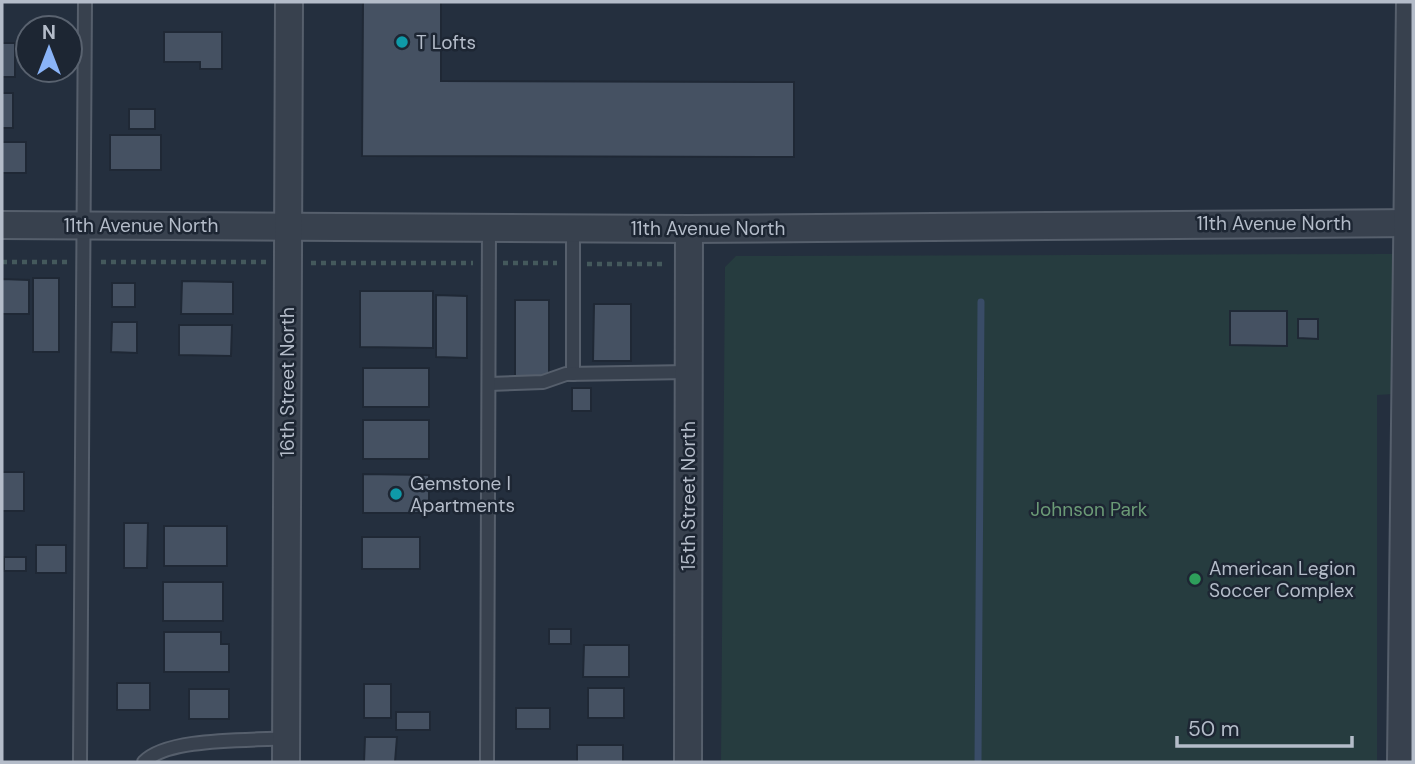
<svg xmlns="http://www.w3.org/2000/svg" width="1415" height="764" font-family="'DM Sans',sans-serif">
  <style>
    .green { fill: #263c3f }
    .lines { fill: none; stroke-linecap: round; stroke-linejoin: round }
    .stream { stroke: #394c67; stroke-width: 7 }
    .building { fill: #455162; stroke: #1f2835; stroke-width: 2 }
    .service-casing { stroke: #565f6c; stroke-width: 16 }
    .minor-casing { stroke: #565f6c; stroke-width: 30 }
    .path { stroke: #44595c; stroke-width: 4.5; stroke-dasharray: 5 5; stroke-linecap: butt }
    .service { stroke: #38414e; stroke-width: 12 }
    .minor { stroke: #38414e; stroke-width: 26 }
    .culture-dot { fill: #0f9aa8; stroke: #1d2633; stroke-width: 2.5 }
    .leisure-dot { fill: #2e9e5b; stroke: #1d2633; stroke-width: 2.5 }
    .labels { text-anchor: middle; stroke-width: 5; stroke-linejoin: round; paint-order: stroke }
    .poi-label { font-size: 19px; fill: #b4bcc9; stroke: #1d2633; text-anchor: start }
    .street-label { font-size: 19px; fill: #b4bcc9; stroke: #1d2633 }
    .park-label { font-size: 19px; fill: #6b9a76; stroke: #1d2633 }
  </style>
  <rect width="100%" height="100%" fill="#242f3e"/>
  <!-- green -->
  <path class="green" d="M 1393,254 L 1393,394 L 1377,395 L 1377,762 L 721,762 L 725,267 L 736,256 Z"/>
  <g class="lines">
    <!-- stream -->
    <path class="stream" d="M 978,762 L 981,302"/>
  </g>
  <!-- building -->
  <g class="building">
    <path d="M 363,2 L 441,2 L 441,81 L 794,82 L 794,157 L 362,156 Z"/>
    <path d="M 164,32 L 222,32 L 222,69 L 200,69 L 200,62 L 164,62 Z"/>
    <rect x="2" y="43" width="13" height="34"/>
    <rect x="2" y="93" width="11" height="35"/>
    <rect x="129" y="109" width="26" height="20"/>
    <rect x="110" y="135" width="51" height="35"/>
    <rect x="2" y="142" width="24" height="31"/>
    <rect x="33" y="278" width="26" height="74"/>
    <path d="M 2,279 L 29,280 L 29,314 L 2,314 Z"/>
    <path d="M 182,281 L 233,282 L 233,314 L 181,314 Z"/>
    <rect x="112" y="283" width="23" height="24"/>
    <path d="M 360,291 L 433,291 L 433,348 L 360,347 Z"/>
    <path d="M 436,295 L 467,296 L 467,358 L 436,357 Z"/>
    <rect x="515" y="300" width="34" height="77"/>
    <path d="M 594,304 L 631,304 L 631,361 L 593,361 Z"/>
    <path d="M 1230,311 L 1287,311 L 1287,346 L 1230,345 Z"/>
    <path d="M 1298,319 L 1318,319 L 1318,339 L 1298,338 Z"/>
    <path d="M 112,322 L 137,322 L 137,353 L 111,352 Z"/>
    <path d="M 179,325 L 232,325 L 231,356 L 179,355 Z"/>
    <rect x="363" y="368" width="66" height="39"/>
    <rect x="572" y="388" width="19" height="23"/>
    <rect x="363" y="420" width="66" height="39"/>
    <rect x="2" y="472" width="22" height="39"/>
    <path d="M 363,474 L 429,475 L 429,513 L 363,513 Z"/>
    <path d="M 124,523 L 148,523 L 147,568 L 124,568 Z"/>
    <rect x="164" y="526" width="63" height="40"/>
    <rect x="362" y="537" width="58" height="32"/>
    <rect x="36" y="545" width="30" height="28"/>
    <rect x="4" y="557" width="22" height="14"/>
    <rect x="163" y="582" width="60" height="39"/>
    <rect x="549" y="629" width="22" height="15"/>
    <path d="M 164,632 L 221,632 L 221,644 L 229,644 L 229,672 L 164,672 Z"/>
    <path d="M 584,645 L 629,645 L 629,677 L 583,677 Z"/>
    <rect x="117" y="683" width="33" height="27"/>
    <rect x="364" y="684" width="27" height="34"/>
    <rect x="588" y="688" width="36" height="30"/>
    <rect x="189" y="689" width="40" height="30"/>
    <rect x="516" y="708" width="34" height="21"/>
    <rect x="396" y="712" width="34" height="18"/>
    <path d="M 365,737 L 397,737 L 395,762 L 364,762 Z"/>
    <rect x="577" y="745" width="46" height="17"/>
  </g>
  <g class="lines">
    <!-- service casing -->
    <g class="service-casing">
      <g id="service">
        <path d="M 573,228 L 573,374"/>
        <path d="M 489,384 L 543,382 L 566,374 L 689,372"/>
        <path d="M 80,762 L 85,2"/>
        <path d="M 144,762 C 168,737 251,741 286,738"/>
        <path d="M 487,762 L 489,227"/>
      </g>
    </g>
    <!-- minor casing -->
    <g class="minor-casing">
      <g id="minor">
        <path d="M 2,225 L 689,229 L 1413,223"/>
        <path d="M 286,762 L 289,2"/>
        <path d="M 688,762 L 689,229"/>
        <path d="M 1401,762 L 1410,2"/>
      </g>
    </g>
    <!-- path -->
    <g class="path">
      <path d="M 2,262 L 67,262"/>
      <path d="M 101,262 L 267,262"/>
      <path d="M 311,263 L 473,263"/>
      <path d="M 503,263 L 557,263"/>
      <path d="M 587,264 L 666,264"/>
    </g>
    <!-- service -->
    <use href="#service" class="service"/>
    <!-- minor -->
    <use href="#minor" class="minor"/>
  </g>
  <!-- markers -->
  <g class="culture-dot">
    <circle cx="402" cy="42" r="7"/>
    <circle cx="396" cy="494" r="7"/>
  </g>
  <circle class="leisure-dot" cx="1195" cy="579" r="7"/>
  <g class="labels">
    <!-- poi labels -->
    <g class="poi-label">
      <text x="416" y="49">T Lofts</text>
      <text x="410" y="490">Gemstone I<tspan x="410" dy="22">Apartments</tspan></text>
      <text x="1209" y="575">American Legion<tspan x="1209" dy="22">Soccer Complex</tspan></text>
    </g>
    <!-- street labels -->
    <g class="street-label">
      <text x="1274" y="230">11th Avenue North</text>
      <text x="141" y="232">11th Avenue North</text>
      <text x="708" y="235">11th Avenue North</text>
      <text transform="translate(287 382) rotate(-90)" y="7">16th Street North</text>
      <text transform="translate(688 496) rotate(-90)" y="7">15th Street North</text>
    </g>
    <!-- park labels -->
    <g class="park-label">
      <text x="1089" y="516">Johnson Park</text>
    </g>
  </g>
  <!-- border -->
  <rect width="1415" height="764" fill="none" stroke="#b4bcc9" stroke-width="7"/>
  <!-- north arrow -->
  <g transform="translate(49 49)"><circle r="33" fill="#1d2633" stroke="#59626f" stroke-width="2"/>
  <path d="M0-5L12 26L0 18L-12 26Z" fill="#8ab4f8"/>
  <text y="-10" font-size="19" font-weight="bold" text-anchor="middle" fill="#b4bcc9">N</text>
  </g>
  <!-- scale -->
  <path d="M1177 736v10h175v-10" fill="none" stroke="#b4bcc9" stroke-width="3.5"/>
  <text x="1188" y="736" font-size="21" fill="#b4bcc9" stroke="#1d2633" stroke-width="5" paint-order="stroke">50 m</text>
</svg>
